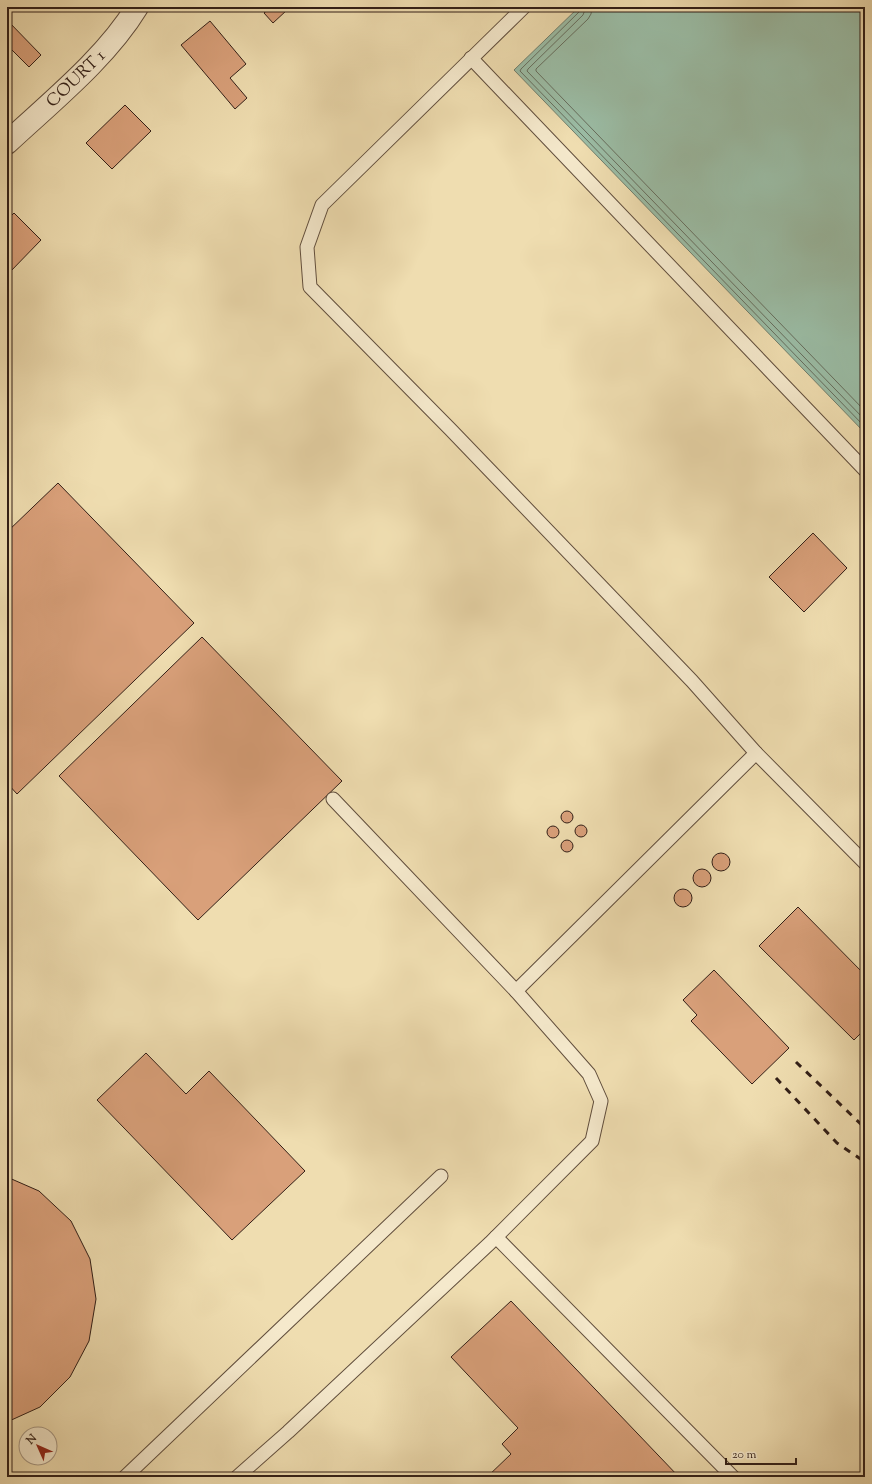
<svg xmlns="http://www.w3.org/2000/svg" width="872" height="1484" font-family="'Sorts Mill Goudy',serif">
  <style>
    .water { fill: #9bbda6; stroke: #717e6d }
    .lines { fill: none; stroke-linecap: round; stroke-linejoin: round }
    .shore { stroke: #666e5e; stroke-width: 1 }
    .building { fill: #d9a07a; stroke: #321f17 }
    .service-casing { stroke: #614e3d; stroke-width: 15 }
    .minor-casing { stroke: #614e3d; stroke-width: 24 }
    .service { stroke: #f5e9cc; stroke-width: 13 }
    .minor { stroke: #f5e9cc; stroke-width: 22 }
    .rail { stroke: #321f17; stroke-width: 3; stroke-dasharray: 7 7; stroke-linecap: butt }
    .labels { text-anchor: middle; stroke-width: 3; stroke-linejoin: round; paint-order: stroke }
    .street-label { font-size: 17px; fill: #321f17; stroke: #f5e9cc }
  </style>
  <rect width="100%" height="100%" fill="#efddb0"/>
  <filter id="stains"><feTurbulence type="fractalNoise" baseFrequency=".005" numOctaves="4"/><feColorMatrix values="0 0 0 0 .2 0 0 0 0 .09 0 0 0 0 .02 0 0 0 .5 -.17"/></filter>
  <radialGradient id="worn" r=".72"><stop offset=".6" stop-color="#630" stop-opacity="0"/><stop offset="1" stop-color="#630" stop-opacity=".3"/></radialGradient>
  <!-- water -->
  <path class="water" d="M 579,7 L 865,7 L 865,433 L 514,70 Z"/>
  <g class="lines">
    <!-- shore -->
    <g class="shore">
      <path d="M 581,7 L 580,11 L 521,69 L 520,71 L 865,427"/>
      <path d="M 586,7 L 583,15 L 528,69 L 527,71 L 865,420"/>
      <path d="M 592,7 L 591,14 L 588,19 L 536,69 L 536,71 L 865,411"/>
    </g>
  </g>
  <!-- building -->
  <g class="building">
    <path d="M 271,7 L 284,7 L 287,10 L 273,23 L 264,13 Z"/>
    <path d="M 7,20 L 41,55 L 29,67 L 7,45 Z"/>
    <path d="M 210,21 L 246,64 L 230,78 L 247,98 L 235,109 L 181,45 Z"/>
    <path d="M 125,105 L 151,131 L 112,169 L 86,143 Z"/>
    <path d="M 14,213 L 41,240 L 9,273 L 7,272 L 7,220 Z"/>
    <path d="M 58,483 L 194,623 L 17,794 L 7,783 L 7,532 Z"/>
    <path d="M 813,533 L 847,568 L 804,612 L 769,577 Z"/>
    <path d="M 202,637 L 342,781 L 198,920 L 59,776 Z"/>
    <circle cx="567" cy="817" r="6"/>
    <circle cx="581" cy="831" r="6"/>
    <circle cx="553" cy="832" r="6"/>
    <circle cx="567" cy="846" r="6"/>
    <circle cx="721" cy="862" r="9"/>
    <circle cx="702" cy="878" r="9"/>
    <circle cx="683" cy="898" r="9"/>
    <path d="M 798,907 L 865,975 L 865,1029 L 854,1040 L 759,946 Z"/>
    <path d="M 714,970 L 789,1048 L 752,1084 L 691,1021 L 697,1015 L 683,1000 Z"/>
    <path d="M 146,1053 L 186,1094 L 209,1071 L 305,1171 L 232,1240 L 97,1100 Z"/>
    <path d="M 7,1177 L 39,1191 L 71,1221 L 90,1259 L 96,1299 L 89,1341 L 70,1377 L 40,1407 L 7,1422 Z"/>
    <path d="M 511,1301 L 679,1477 L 487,1477 L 511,1454 L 502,1444 L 518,1428 L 451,1357 Z"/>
  </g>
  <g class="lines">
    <!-- service casing -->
    <g class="service-casing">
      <g id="service">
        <path d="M 524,7 L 322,205 L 307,247 L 310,287 L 451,430 L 692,681 L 756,753 L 865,863"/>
        <path d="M 471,58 L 865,470"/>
        <path d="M 516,991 L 756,753"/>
        <path d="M 496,1237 L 733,1477"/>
        <path d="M 125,1477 L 441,1176"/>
        <path d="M 237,1477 L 288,1432 L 490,1243 L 592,1141 L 601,1101 L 589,1074 L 516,991 L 333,799"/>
      </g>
    </g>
    <!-- minor casing -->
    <g class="minor-casing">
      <path id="minor" d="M 7,143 C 51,102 106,58 137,7"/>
    </g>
    <!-- service -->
    <use href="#service" class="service"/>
    <!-- minor -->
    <use href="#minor" class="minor"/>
    <!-- rail -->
    <g class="rail">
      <path d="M 796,1062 L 865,1128"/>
      <path d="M 776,1078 L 837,1143 L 865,1162"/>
    </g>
  </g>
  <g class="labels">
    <!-- street labels -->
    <g class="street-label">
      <text transform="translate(75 78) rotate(-44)" y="6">COURT 1</text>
    </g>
  </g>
  <!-- margin -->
  <rect width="872" height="1484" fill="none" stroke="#efddb0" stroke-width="24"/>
  <rect x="8" y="8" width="856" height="1468" fill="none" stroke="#321f17" stroke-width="2"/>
  <rect x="12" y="12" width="848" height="1460" fill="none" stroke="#321f17"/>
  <!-- north arrow -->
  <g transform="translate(38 1446) rotate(315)"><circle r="19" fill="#f5e9cc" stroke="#a79884"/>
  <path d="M0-3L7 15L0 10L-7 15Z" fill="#8f2418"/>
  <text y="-6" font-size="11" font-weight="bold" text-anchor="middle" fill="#321f17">N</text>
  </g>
  <!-- scale -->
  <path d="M726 1458v6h70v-6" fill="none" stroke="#321f17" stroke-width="2"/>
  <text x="732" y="1458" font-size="12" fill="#321f17" stroke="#f5e9cc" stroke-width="3" paint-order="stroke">20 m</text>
  <rect width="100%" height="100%" filter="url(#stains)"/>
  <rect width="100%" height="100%" fill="url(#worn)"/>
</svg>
